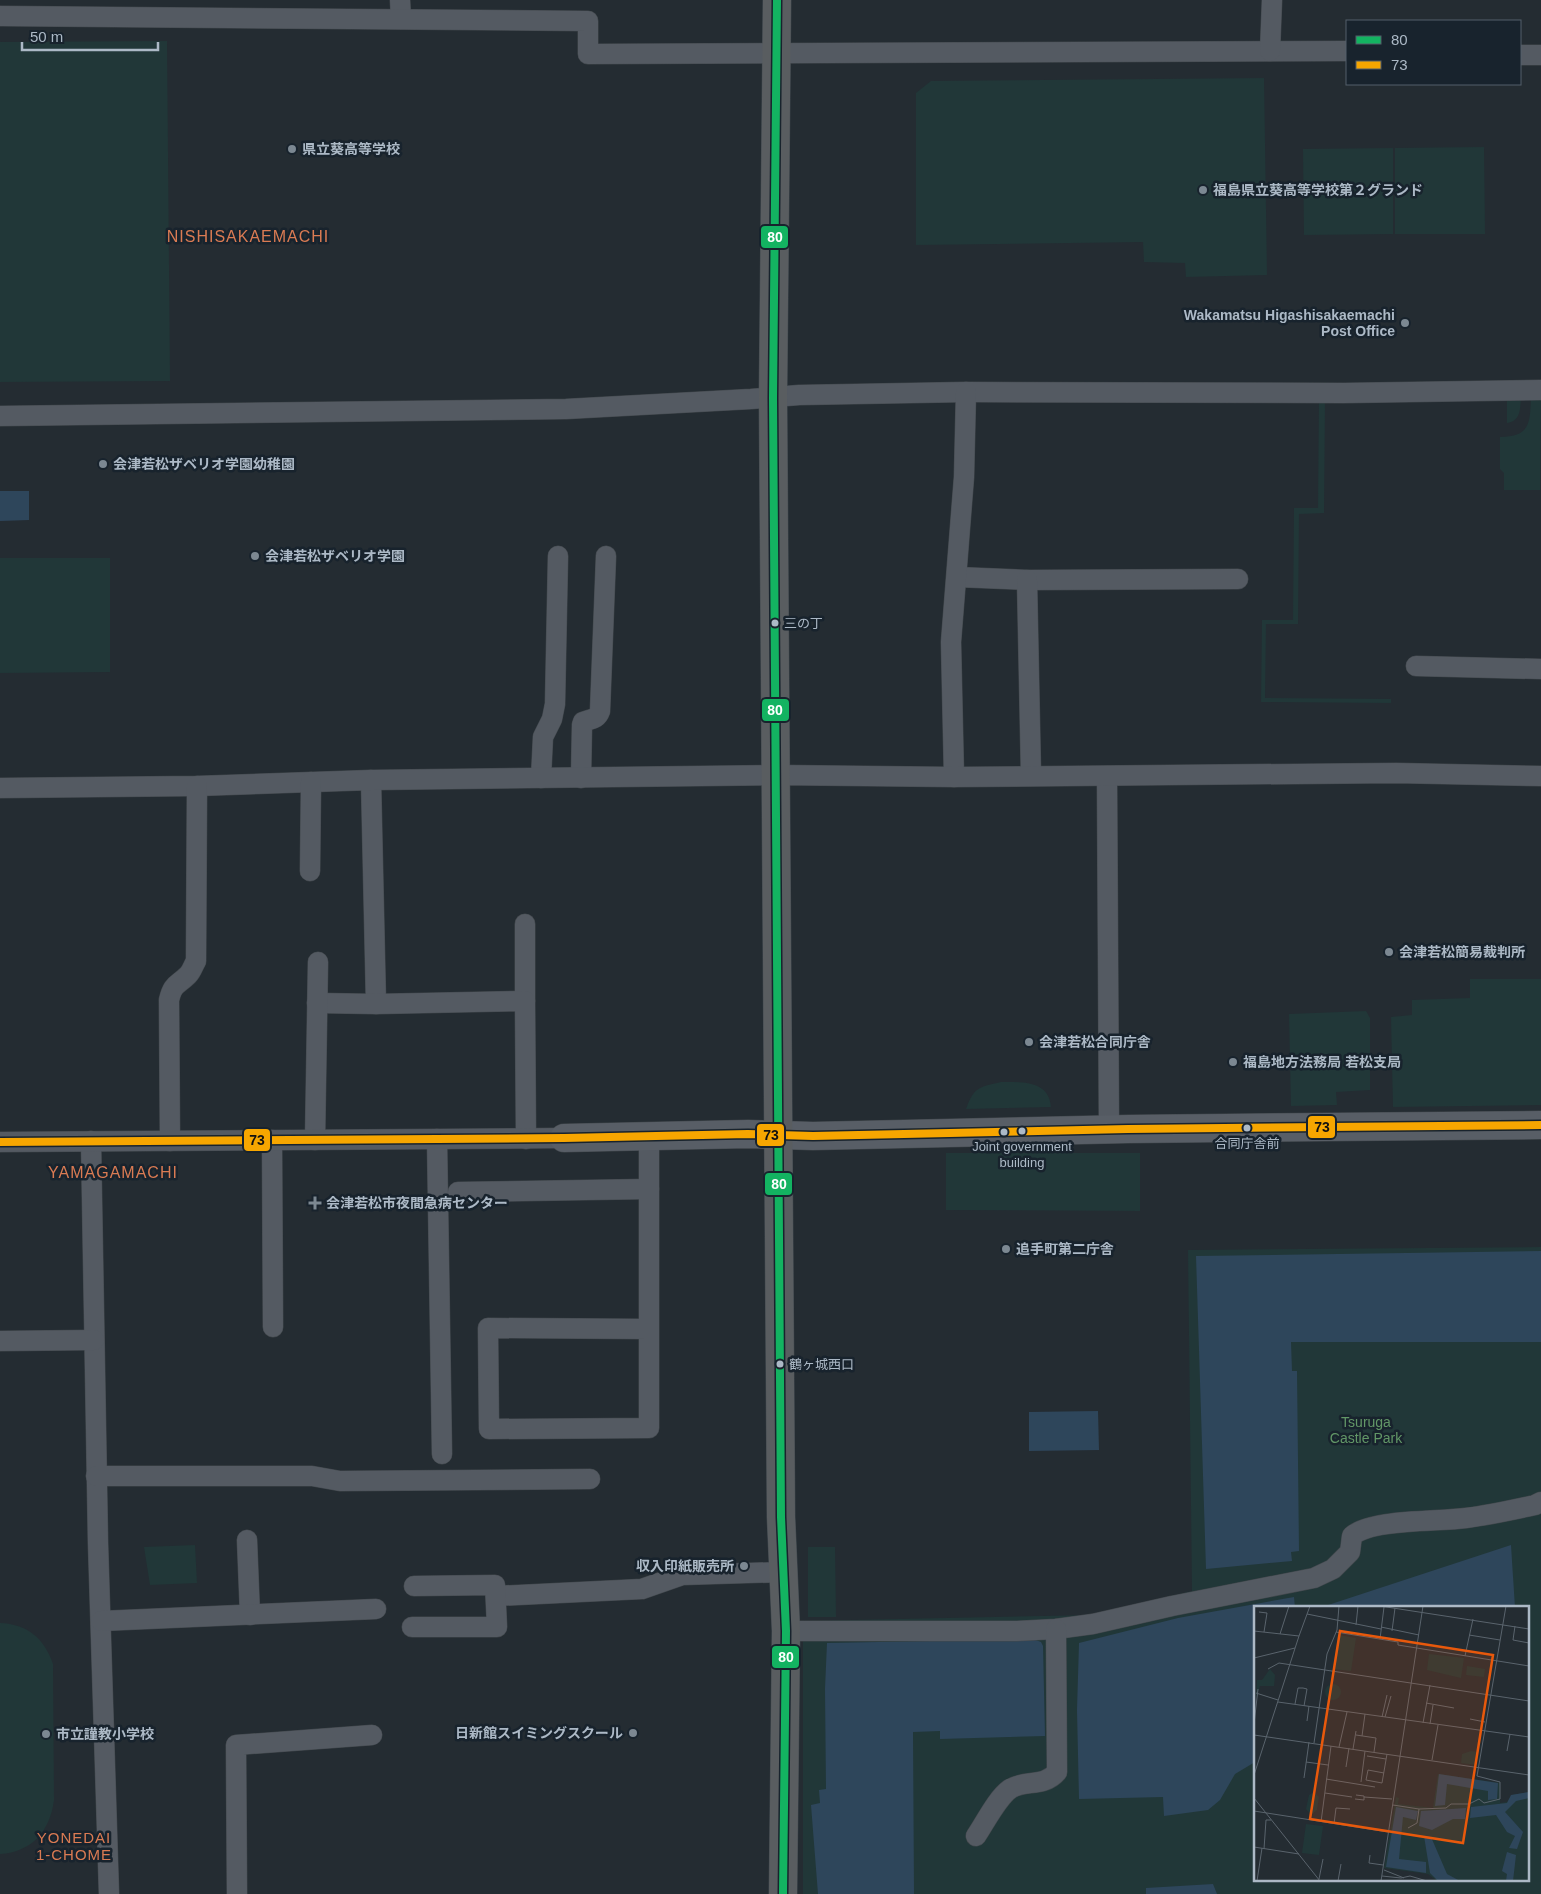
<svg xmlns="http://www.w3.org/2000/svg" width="1541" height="1894" font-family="Arial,'Noto Sans JP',sans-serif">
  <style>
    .green { fill: #213738; fill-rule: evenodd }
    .water { fill: #2e465b }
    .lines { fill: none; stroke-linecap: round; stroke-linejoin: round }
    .street-casing { stroke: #42484d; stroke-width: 21 }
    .secondary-casing { stroke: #42484d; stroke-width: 29 }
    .highway-casing { stroke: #40484e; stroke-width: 29 }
    .street { stroke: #545a62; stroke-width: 20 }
    .secondary { stroke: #585e66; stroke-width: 28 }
    .highway { stroke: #595d60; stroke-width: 28 }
    .bus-1-casing { stroke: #18232d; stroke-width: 11 }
    .bus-2-casing { stroke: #18232d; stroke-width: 11 }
    .bus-1 { stroke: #13b361; stroke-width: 8 }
    .bus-2 { stroke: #f7a600; stroke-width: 8 }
    .poi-dot { fill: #7c8892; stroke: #18232d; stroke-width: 2 }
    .bus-dot { fill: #acb9c6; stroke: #18232d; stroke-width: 2 }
    .labels { text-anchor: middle; stroke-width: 5; stroke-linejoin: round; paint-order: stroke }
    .bus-label { font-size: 13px; fill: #acb9c6; stroke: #18232d; text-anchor: start }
    .poi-label { font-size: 14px; font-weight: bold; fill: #acb9c6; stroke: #18232d; text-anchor: start }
    .park-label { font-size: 14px; fill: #629767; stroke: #18232d }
    .neighbourhood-label { font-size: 15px; letter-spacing: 1px; fill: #da7b53; stroke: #18232d }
    .quarter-label { font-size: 16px; letter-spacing: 1px; fill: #da7b53; stroke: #18232d }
    .inset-road { fill: none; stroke: #5a646d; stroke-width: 1 }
    .view { fill: #e8590c; fill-opacity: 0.15; stroke: #e8590c; stroke-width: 2.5 }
    .inset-edge { fill: none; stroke: #acb9c6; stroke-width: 2.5 }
    .line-badge { stroke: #18232d; stroke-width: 2 }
    .badge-label { font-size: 14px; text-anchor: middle; font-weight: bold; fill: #fff }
    .pale-badge-label { font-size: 14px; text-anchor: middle; font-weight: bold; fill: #111 }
  </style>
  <rect width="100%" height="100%" fill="#242c32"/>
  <!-- green -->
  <g class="green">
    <path d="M 167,41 L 170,381 L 0,382 L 0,42 Z"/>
    <path d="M 1264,78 L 1267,275 L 1186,277 L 1185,263 L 1144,262 L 1143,242 L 916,245 L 916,93 L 931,81 Z"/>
    <path d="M 1484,147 L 1485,234 L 1395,234 L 1395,148 Z"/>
    <path d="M 1393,148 L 1393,234 L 1304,235 L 1303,149 Z"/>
    <path d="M 1319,395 L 1325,399 L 1324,513 L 1299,514 L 1298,624 L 1266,624 L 1265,698 L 1391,699 L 1391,703 L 1261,702 L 1262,620 L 1293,620 L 1294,508 L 1318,508 Z"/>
    <path d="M 1531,396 L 1541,397 L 1540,490 L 1504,490 L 1504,473 L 1500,469 L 1500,437 C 1531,437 1530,422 1531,396 Z"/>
    <path d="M 1521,397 C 1520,409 1521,421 1507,423 L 1507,401 L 1366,399 Z"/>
    <path d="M 0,558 L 110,558 L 110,672 L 0,673 Z"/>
    <path d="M 1470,979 L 1541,979 L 1541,1105 L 1393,1107 L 1391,1017 L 1412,1015 L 1412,1000 L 1470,998 Z"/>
    <path d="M 1366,1011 L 1370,1018 L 1370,1090 L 1336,1092 L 1337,1105 L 1291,1106 L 1289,1014 Z"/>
    <path d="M 1001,1082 C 1021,1082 1049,1080 1051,1107 L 966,1109 C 974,1087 979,1087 1001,1082 Z"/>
    <path d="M 946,1153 L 1140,1153 L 1140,1211 L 946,1210 Z"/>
    <path d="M 1541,1247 L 1541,1894 L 803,1894 L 803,1621 L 1094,1615 L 1192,1591 L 1188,1250 ZM 1255,1608 L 1527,1608 L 1527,1880 L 1255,1880 Z"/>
    <path d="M 195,1545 L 197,1583 L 150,1585 L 144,1547 Z"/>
    <path d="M 808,1547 L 835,1547 L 836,1617 L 808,1617 Z"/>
    <path d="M 0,1623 C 27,1624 44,1638 53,1664 L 54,1800 C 50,1831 32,1852 0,1854 Z"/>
  </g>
  <!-- water -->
  <g class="water">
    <path d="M 0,491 L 29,491 L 29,520 L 0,521 Z"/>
    <path d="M 1541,1251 L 1541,1342 L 1291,1342 L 1292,1371 L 1297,1371 L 1299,1551 L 1291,1552 L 1292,1561 L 1206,1569 L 1196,1256 Z"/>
    <path d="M 1098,1411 L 1099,1450 L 1029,1451 L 1029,1412 Z"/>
    <path d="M 1511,1545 L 1515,1608 L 1319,1608 Z"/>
    <path d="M 1294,1597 L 1295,1608 L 1255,1608 L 1255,1762 L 1235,1774 L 1220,1800 L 1208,1810 L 1164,1816 L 1163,1797 L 1079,1799 L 1077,1710 L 1079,1643 L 1178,1618 Z"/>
    <path d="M 1033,1639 L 1041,1642 L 1043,1646 L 1045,1736 L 940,1739 L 940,1731 L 913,1732 L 914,1894 L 818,1894 L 811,1805 L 820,1803 L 819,1790 L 826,1789 L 825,1689 L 827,1643 Z"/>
    <path d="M 1213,1884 L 1217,1894 L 1146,1894 L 1146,1888 Z"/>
  </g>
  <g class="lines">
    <!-- street casing -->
    <g class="street-casing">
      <g id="street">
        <path d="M 400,0 L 401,19"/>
        <path d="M 0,16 L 588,21 L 588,54 L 1347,51"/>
        <path d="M 1270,51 L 1272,0"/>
        <path d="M 1520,55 L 1541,55"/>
        <path d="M 0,416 L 566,409 L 751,399 L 799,395 L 966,392 L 1344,393 L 1541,390"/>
        <path d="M 957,577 L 1027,580 L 1238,579"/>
        <path d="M 1027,580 L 1031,776"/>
        <path d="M 1416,666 L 1541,669"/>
        <path d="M 1107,776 L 1109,1130"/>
        <path d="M 954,777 L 951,642 L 964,477 L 966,392"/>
        <path d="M 541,778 L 543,737 L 552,719 L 555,704 L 558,556"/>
        <path d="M 581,778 L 582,725 L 583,722 C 590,719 597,720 600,711 L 606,556"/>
        <path d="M 371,780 L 376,1004"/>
        <path d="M 0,788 L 197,786 L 371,780 L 777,775 L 954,777 L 1396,773 L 1541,776"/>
        <path d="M 310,871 L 311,782"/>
        <path d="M 525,1001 L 525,924"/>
        <path d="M 317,1003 L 376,1004 L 525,1001 L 526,1139"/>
        <path d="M 437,1139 L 442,1454"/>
        <path d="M 272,1140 L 273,1327"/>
        <path d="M 315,1140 L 318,962"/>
        <path d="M 91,1141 L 98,1543 L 109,1894"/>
        <path d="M 170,1141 L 169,1000 C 173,983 177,986 188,975 C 192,971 193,966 196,961 L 197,786"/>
        <path d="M 0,1142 L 564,1138"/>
        <path d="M 458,1192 L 649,1189"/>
        <path d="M 649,1329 L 488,1328 L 489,1429 L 649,1428 L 649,1137"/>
        <path d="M 0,1341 L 94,1340"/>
        <path d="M 96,1476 L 312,1476 L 340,1481 L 590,1479"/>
        <path d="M 247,1540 L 250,1615"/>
        <path d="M 496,1596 L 642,1589 L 682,1575 L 784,1572"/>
        <path d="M 101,1621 L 376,1609"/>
        <path d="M 412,1627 L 497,1627 L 495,1585 L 414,1586"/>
        <path d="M 786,1631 L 1017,1631 L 1056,1629 L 1093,1624 L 1172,1606 L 1314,1578 L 1333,1569 L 1350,1552 L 1352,1536 C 1371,1519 1438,1522 1466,1518 C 1489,1515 1512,1510 1535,1505 L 1541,1502"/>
        <path d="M 976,1836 C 985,1823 997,1798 1010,1789 C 1025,1779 1043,1788 1057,1772 L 1056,1629"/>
        <path d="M 237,1894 L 236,1745 L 372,1735"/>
      </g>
    </g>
    <!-- secondary casing -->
    <g class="secondary-casing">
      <path id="secondary" d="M 564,1138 L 748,1134 L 813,1136 L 1128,1129 L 1541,1125"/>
    </g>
    <!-- highway casing -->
    <g class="highway-casing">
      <path id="highway" d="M 777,0 L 773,398 L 781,1517 L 786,1631 L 783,1894"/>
    </g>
    <!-- street -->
    <use href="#street" class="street"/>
    <!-- secondary -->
    <use href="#secondary" class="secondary"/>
    <!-- highway -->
    <use href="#highway" class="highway"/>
    <!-- bus-1 casing -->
    <g class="bus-1-casing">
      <path id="bus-1" d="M 777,0 L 773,398 L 781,1517 L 786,1631 L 783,1894"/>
    </g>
    <!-- bus-2 casing -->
    <g class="bus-2-casing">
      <path id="bus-2" d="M 0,1142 L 564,1138 L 748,1134 L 813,1136 L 1128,1129 L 1541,1125"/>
    </g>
    <!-- bus-1 -->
    <use href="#bus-1" class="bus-1"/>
    <!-- bus-2 -->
    <use href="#bus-2" class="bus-2"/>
  </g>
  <!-- markers -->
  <g class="poi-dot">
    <circle cx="292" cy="149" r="5"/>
    <circle cx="1203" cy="190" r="5"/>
    <circle cx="1405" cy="323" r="5"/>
    <circle cx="103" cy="464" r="5"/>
    <circle cx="255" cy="556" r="5"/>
    <circle cx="1389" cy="952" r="5"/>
    <circle cx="1029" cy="1042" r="5"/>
    <circle cx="1233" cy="1062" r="5"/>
    <path d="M312.5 1195.5h5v5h5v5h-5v5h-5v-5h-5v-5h5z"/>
    <circle cx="1006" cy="1249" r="5"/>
    <circle cx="744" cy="1566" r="5"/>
    <circle cx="633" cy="1733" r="5"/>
    <circle cx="46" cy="1734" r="5"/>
  </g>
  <g class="bus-dot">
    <circle cx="775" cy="623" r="4.5"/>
    <circle cx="1247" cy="1128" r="4.5"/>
    <circle cx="1022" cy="1131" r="4.5"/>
    <circle cx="1004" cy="1132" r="4.5"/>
    <circle cx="780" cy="1364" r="4.5"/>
  </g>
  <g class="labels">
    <!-- bus labels -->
    <g class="bus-label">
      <text x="784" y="628">三の丁</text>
      <text x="1247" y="1148" text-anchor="middle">合同庁舎前</text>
      <text x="1022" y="1151" text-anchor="middle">Joint government<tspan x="1022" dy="16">building</tspan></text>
      <text x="789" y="1369">鶴ヶ城西口</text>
    </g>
    <!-- poi labels -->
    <g class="poi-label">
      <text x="302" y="154">県立葵高等学校</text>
      <text x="1213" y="195">福島県立葵高等学校第２グランド</text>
      <text x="1395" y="320" text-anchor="end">Wakamatsu Higashisakaemachi<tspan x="1395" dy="16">Post Office</tspan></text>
      <text x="113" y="469">会津若松ザベリオ学園幼稚園</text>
      <text x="265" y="561">会津若松ザベリオ学園</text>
      <text x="1399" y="957">会津若松簡易裁判所</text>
      <text x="1039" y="1047">会津若松合同庁舎</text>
      <text x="1243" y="1067">福島地方法務局 若松支局</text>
      <text x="326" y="1208">会津若松市夜間急病センター</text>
      <text x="1016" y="1254">追手町第二庁舎</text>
      <text x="734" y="1571" text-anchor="end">収入印紙販売所</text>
      <text x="623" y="1738" text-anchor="end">日新館スイミングスクール</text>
      <text x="56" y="1739">市立謹教小学校</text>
    </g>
    <!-- park labels -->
    <g class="park-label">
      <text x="1366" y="1427">Tsuruga<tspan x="1366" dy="16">Castle Park</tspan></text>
    </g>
    <!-- neighbourhood labels -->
    <g class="neighbourhood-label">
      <text x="74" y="1843">YONEDAI<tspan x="74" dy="17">1-CHOME</tspan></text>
    </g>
    <!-- quarter labels -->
    <g class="quarter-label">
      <text x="248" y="242">NISHISAKAEMACHI</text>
      <text x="113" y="1178">YAMAGAMACHI</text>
    </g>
  </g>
  <!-- overview -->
  <g transform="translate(1254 1606)">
    <rect width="275" height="275" fill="#242c32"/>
    <path d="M 84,29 L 102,32 L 97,65 L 79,63 ZM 175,48 L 210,52 L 207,72 L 173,64 ZM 213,60 L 231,63 L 230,71 L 212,69 ZM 16,63 L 21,69 L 20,80 L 6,80 L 2,92 L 3,74 L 8,74 ZM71 86a8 8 0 1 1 16 0a8 8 0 1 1-16 0ZM 217,145 L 224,146 L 222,159 L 207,157 L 208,148 ZM 184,168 L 246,177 L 246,197 L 253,196 L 258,189 L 275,186 L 275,275 L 183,275 L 174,268 L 130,262 L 142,191 L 145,192 L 144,198 L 179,202 ZM 60,186 L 65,191 L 63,204 L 57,209 L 52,203 L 55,189 ZM 52,218 L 69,220 L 65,249 L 48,247 Z" fill="#213738"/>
    <path d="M 185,168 L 244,177 L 243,193 L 234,194 L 234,185 L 193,178 L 191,199 L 181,200 ZM 275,186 L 275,192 L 262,195 L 251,206 L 269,226 L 263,243 L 255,242 L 261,230 L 253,226 L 242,209 L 216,212 L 217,201 L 253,197 L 257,189 ZM 142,201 L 164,205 L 162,214 L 149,211 L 145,253 L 172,256 L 172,267 L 132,261 ZM 212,202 L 211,213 L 199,213 L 178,224 L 165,220 L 167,205 ZM 170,230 L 177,231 L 193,268 L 206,275 L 184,275 L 176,267 ZM 253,246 L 262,249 L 259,275 L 252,275 L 253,268 L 248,265 Z" fill="#2e465b"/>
    <path class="inset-road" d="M 126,0 L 275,23M 5,6 L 13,7 L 10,26M 53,8 L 127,23M 102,19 L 104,0M 261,20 L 259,34 L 275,37M 127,21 L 165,29M 0,25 L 45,30 L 56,0M 138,25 L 141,2M 82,26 L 144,36 L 144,39 L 275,60M 26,28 L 35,0M 215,29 L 246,34M 126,33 L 130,1M 211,50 L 219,13M 0,52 L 41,42M 14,63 L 25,57 L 275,95M 2,87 L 24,94M 24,96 L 275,131M 172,97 L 200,102M 41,98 L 44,82 L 49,82 L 53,83 L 50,100M 128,111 L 133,89M 131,111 L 137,90M 216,113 L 231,116M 53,115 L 55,100M 169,117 L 176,79M 0,118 L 4,83M 176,118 L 179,99M 0,129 L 275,169M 102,129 L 122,132 L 120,146M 108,130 L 111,108M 60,137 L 73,48 L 83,24 L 85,0M 85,141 L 93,106M 99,143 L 102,125M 253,145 L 256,128M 113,150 L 132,153M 178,154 L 184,119M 52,156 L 74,159M 92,161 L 95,142M 130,167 L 114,164 L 112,174 L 128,177 L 133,148M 0,169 L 45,30M 50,172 L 55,136M 72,173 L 121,181M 107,176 L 111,145M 71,187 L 98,191M 110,191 L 138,193M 0,192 L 66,275M 101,193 L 110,194 L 110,190 L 102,189M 139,199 L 165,203 L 192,202 L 197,198 L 215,198 L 225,193 L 230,197 L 246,193 L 246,176 L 223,170 L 252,0M 0,205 L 134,226M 67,216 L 77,140M 80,218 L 82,202 L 96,203M 154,222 L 163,217 L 165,203M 0,241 L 45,248M 10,243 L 12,214 L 17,214M 116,249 L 115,257 L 129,259M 130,264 L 150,272M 128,270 L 147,272 L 156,270 L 173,275M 65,273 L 69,253M 3,275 L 8,242M 84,275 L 87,258M 127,275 L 169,0"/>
    <path class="view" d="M 86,25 L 239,49 L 209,237 L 56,213 Z"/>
    <rect width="275" height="275" class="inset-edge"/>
  </g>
  <g class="line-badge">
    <rect x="760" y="225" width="29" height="24" rx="5" fill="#13b361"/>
    <rect x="761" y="698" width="29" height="24" rx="5" fill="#13b361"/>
    <rect x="1307" y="1115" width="29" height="24" rx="5" fill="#f7a600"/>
    <rect x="756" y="1123" width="29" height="24" rx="5" fill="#f7a600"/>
    <rect x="243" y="1128" width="28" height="24" rx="5" fill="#f7a600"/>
    <rect x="764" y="1172" width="29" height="24" rx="5" fill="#13b361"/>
    <rect x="771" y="1645" width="29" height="24" rx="5" fill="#13b361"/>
  </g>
  <g class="badge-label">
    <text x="775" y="242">80</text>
    <text x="775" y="715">80</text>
    <text x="779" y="1189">80</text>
    <text x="786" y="1662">80</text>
  </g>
  <g class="pale-badge-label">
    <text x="1322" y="1132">73</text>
    <text x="771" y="1140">73</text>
    <text x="257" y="1145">73</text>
  </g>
  <!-- legend -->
  <rect x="1346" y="20" width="175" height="65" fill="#18232d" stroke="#535f6a"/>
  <rect x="1356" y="36" width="25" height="8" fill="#13b361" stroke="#535f6a"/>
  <text x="1391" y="45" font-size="15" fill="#acb9c6">80</text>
  <rect x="1356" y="61" width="25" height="8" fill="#f7a600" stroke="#535f6a"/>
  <text x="1391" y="70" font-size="15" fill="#acb9c6">73</text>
  <!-- scale -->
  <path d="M22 42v8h136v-8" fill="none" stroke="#acb9c6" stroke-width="2.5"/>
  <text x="30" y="42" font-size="15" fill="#acb9c6" stroke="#18232d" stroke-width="4" paint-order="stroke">50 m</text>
</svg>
